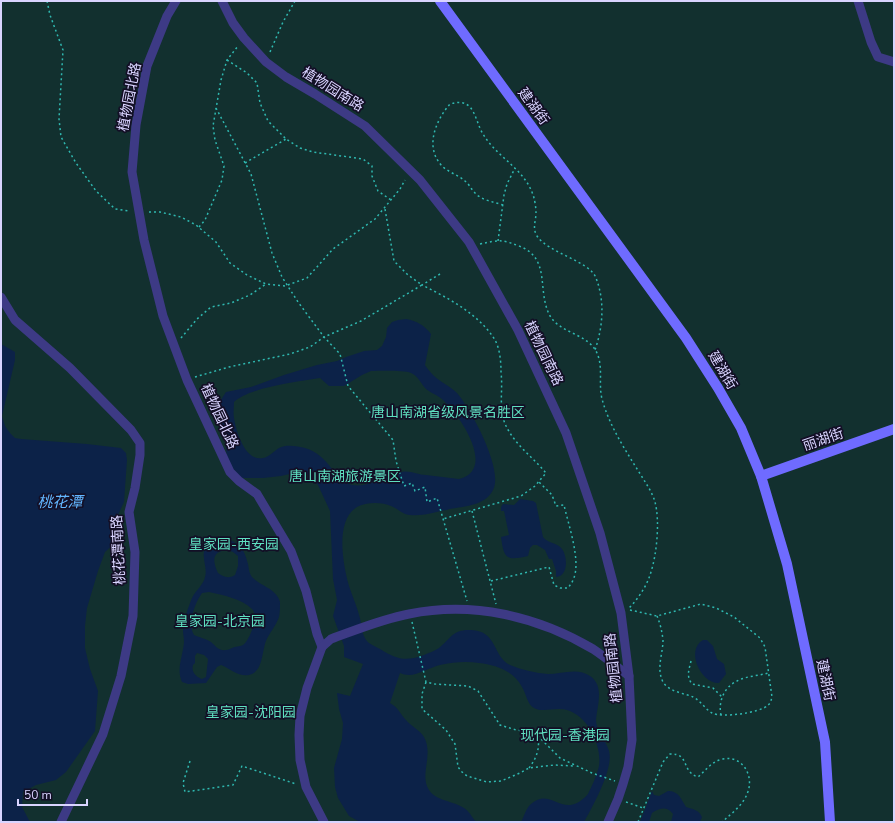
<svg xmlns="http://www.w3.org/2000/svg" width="895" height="823" font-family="'Nunito Sans','Noto Sans SC',sans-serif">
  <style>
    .green { fill: #12302f }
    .water { fill: #0c2248; fill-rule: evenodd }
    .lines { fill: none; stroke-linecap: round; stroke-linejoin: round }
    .path { stroke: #2fb8b0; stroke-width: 1.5; stroke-dasharray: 2 3; stroke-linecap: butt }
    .street { stroke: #3d3a85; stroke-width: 9 }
    .secondary { stroke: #6f6bff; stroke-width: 10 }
    .labels { text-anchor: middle; stroke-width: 3.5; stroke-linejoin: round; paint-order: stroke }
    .street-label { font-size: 14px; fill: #d9d4ff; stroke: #130f26 }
    .park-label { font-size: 14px; fill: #5fe0c0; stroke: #130f26 }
    .water-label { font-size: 15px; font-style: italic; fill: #62b6ff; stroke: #130f26 }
  </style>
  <rect width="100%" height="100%" fill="#130f26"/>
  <!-- green -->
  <rect class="green" x="1" y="1" width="893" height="821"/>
  <!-- water -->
  <g class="water">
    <path d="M 406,319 C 417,321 424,325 431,334 L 425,365 C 427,368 430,372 433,375 C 440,382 450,386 457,393 C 471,409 504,470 493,490 C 486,504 469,506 456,508 C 442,510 423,517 410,515 C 403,515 397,508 391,506 C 382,502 366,502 357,507 C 337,519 342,555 346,574 C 349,591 358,606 361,623 C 362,630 363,638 369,643 C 372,645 376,647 380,649 C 396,659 405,662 424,655 C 428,653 435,651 439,648 C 451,638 453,629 471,630 C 498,631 492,656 510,665 C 522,670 536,673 548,674 C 561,674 578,667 590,676 C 605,686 597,706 596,720 C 596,731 606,740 609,751 C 614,768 593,806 584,822 L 521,822 C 524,817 525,811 529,806 C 551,783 562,823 588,794 C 592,786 597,775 599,766 C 602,745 588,716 567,710 C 556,707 543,713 534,708 C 527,704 526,693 522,687 C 514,671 496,665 479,663 C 467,661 453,662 440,665 C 431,667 418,675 409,675 C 406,675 402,674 400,673 L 390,703 C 399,708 399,713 406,720 C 411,726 420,730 424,737 C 434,755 419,775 429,790 C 436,801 454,801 464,808 C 469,811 472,817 476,822 L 360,822 L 349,816 L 338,798 L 335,787 L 334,768 L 342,739 L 343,723 L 339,709 L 337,693 L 350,696 L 363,664 L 344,657 L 344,646 L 333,616 L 337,600 L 333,579 L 330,511 L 318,485 L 310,476 L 304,472 L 298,472 L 281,476 L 263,478 L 240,478 L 227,460 L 225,435 L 218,410 L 219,403 L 226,392 L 251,387 L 284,375 L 317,365 L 337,361 L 346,357 L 364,351 L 377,350 L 382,346 L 386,337 L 387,328 L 392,322 L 398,320 ZM 371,371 C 380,371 404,370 411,373 C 418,376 420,382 425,388 C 430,393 438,395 443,400 C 460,415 497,470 459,479 C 448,478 437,476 426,475 C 418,475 409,470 402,472 C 385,475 370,488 352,485 C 334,481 330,455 305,448 C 298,446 286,444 279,448 C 274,451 269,457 263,458 C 245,462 236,431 234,418 C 233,413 234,407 234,402 C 250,387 297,382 320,378 L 329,386 L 344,386 L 362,375 Z"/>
    <path d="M 1,344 L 15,352 L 15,360 L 2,416 L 5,426 L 10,433 L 15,438 L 21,439 L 87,444 L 121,448 L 126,453 L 127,460 L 124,502 L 118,515 L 117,530 L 119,535 L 116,542 L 105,552 L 98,571 L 87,608 L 85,626 L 85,648 L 90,669 L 98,691 L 95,731 L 66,772 L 56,780 L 36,785 L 23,792 L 22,807 L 30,822 L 1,822 Z"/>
    <path d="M 520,499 L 533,501 L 536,503 L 543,537 C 548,544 557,542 562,549 C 568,557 568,577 556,577 L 556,571 L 552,559 L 549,559 L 545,550 L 537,545 L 533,545 L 530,548 L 528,556 C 506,561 504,559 501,537 L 509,535 L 504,511 L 501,511 L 501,507 L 503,504 L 514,505 Z"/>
    <path d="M 225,538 C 240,544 244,548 248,564 C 249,569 249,574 253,578 C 261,586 277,589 280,602 C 280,606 280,613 279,617 C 276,626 269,633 266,641 C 262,651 263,669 252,674 C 241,679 231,669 221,665 L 217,667 L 206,683 L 188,684 L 182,682 C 176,669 183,656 184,642 C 184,638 183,634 183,630 C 184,619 188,608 192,598 C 196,590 204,584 205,577 C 208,567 200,555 206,546 C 211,540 218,539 225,538 ZM 228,550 L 233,552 L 238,556 L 238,566 L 235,575 C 228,579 224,577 218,573 C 212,560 212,551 228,550 ZM 209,592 C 223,595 242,599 252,609 C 259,615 250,640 243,645 C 240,647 235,646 232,648 C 229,649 229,650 226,650 C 218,651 216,646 211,642 C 207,639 198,637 194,635 C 187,623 195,603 202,593 ZM 197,653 L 204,655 L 208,659 L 206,677 L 202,679 C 196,677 191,672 193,665 L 195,663 L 195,656 Z"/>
    <path d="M 703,640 L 707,640 L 713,646 L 717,659 L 724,664 L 726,674 L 719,683 C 701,684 685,650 703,640 Z"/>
    <path d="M 652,791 L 654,795 L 659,796 L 668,791 C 679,791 681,799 686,807 C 693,809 699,810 702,817 L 700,822 L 671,822 L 673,814 C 667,806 660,808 652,813 L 649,822 L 640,822 Z"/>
  </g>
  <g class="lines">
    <!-- path -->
    <g class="path">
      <path d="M 47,1 L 50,15 L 63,50 L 59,119 L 61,137 L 76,163 L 96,191 L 115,209 L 129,211"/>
      <path d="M 270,52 L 283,22 L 295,1"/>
      <path d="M 227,60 L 247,73 L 257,83 L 260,103 L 268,121 L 286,139 L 300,148 L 313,152 L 363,159 L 372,166 L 372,176 L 378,191 L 391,200"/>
      <path d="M 216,108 L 251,174 L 272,253 L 282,277 L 298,302 L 324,337 L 340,354 L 348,386 L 393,440 L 396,461 L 404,486 L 412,483 L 415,491 L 425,487 L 427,502 L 437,498 L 467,601"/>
      <path d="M 245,163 L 286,139"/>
      <path d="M 503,205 C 494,202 481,200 475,193 C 471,189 469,184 465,181 C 458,175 448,172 442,166 C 424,147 436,120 450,104 C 457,102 464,101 470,107 C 476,114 478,126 483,134 C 497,158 526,169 534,198 C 535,202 536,208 536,213 C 536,221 532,228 537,236 C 548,253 590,261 596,278 C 605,301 603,327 595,350"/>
      <path d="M 149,212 L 160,212 L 181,217 L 196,225 L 216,242 L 230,263 L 247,275 L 266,284 L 285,286 L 307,278 L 333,249 L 375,219 L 400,189 L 405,180"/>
      <path d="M 199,227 L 205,220 L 222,180 L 224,166 L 215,140 L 213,126 L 221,80 L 227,60 L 238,46"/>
      <path d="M 498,241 L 504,195 L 507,184 L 515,168"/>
      <path d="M 480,244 C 499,240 501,239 519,246 C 551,258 537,289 549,314 C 558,333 586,333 596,351 C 604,366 598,383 602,399 C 611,432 633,461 650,490 C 652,494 654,498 655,502 C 660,521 657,555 650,575 C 646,587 638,599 629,608"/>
      <path d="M 440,274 L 422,285 C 448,298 479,314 495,340 C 500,349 501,362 501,372 C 503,390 499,404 504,421 C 512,443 532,456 546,473 L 535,486 L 521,496 L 443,519"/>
      <path d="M 181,338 L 197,319 L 211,307 L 231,303 L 250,295 L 266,284"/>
      <path d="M 195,377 L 229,367 L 290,354 L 310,347 L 324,337 L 361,321 L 422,285 L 408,275 L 394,261 L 385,209"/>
      <path d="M 472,511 L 496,604"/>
      <path d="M 491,581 L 549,567 L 554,585 L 560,588 L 568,588 C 570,585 572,583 573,580 C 582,562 568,524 564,505 L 556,506 L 552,495 L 539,482"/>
      <path d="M 630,610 L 657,616 L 701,604 L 716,608 L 734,617 L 760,638 L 765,647 L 772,697 C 771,700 771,703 768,705 C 761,713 721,718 712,713 C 705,709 701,701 693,697 C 684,693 669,692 663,682 C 656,668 663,654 663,640 C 662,631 660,623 657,616"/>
      <path d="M 412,622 L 426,682 L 434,684 L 468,686 L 478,691 L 500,725 L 516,730 L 526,731 L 538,736 L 560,758 L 592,773 L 615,781"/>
      <path d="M 691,661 C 689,670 686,676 692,684 L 713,688 L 722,697"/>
      <path d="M 426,682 L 422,694 L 422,709 L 446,730 L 455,744 L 458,767 L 462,772 L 467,776 L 487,782 L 501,781 L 520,773 L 529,768 L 554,765 L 574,766"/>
      <path d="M 721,715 C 718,702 724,687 737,681 C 746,676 758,676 768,673"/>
      <path d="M 190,761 L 183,783 L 185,792 L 233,785 L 242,766 L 296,784"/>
      <path d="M 529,768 C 536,759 540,749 538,737"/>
      <path d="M 626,802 L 643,808"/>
      <path d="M 638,822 L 663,762 L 670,754 C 690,753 681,772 698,777 C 706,770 712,761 723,759 C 743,755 755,777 747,794 C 743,805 731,814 722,822"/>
    </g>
    <!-- street -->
    <g class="street">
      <path d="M 176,1 L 167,16 L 147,66 L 136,125 L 132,172 L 144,240 L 163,316 L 187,380 L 230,472 L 239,481 L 257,494 L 291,551 L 306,591 L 317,634 L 322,647 L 307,688 L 300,716 L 299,735 L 300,760 L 306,787 L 324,822"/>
      <path d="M 222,1 L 233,23 L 244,38 L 266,62 L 286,77 L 315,94 L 365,126 L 420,180 L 469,242 L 518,330 L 566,433 L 600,533 L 621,613 L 629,676 L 632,740 L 628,767 L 623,784 L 618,799 L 608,822"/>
      <path d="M 858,1 L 871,42 L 878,57 L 894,62"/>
      <path d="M 1,297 L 15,320 L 70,368 L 131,430 L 140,443 L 140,455 L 135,488 L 129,512 L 135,552 L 133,616 L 121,676 L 103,734 L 61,822"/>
      <path d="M 322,647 L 331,639 C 356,630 382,619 409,614 C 473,601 537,616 593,649 C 605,657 617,667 629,676"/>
    </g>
    <!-- secondary -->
    <g class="secondary">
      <path d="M 440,1 L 686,338 L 718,388 L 741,428 L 761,476 L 787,564 L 825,742 L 830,822"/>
      <path d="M 761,476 L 894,429"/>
    </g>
  </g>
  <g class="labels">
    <!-- street labels -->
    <g class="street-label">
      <text transform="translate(333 89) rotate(32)" y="5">植物园南路</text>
      <text transform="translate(129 97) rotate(-79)" y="5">植物园北路</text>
      <text transform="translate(534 106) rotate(54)" y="5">建湖街</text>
      <text transform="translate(544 353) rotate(64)" y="5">植物园南路</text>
      <text transform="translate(723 370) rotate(59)" y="5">建湖街</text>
      <text transform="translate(220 416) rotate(65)" y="5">植物园北路</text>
      <text transform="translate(823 439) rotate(-19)" y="5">丽湖街</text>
      <text transform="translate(118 550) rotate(-93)" y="5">桃花潭南路</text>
      <text transform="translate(613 668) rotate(-96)" y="5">植物园南路</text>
      <text transform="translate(826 680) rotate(78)" y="5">建湖街</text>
    </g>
    <!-- park labels -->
    <g class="park-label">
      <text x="448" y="417">唐山南湖省级风景名胜区</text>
      <text x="345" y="481">唐山南湖旅游景区</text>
      <text x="234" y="549">皇家园-西安园</text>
      <text x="220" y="626">皇家园-北京园</text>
      <text x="251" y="717">皇家园-沈阳园</text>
      <text x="565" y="740">现代园-香港园</text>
    </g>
    <!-- water labels -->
    <g class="water-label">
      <text x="60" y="507">桃花潭</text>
    </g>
  </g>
  <!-- border -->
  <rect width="895" height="823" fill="none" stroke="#d9d4ff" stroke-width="4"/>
  <!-- scale -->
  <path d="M18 799v6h69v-6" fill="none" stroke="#d9d4ff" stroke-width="2"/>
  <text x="24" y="799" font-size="12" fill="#d9d4ff" stroke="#130f26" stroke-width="3" paint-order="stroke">50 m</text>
</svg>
